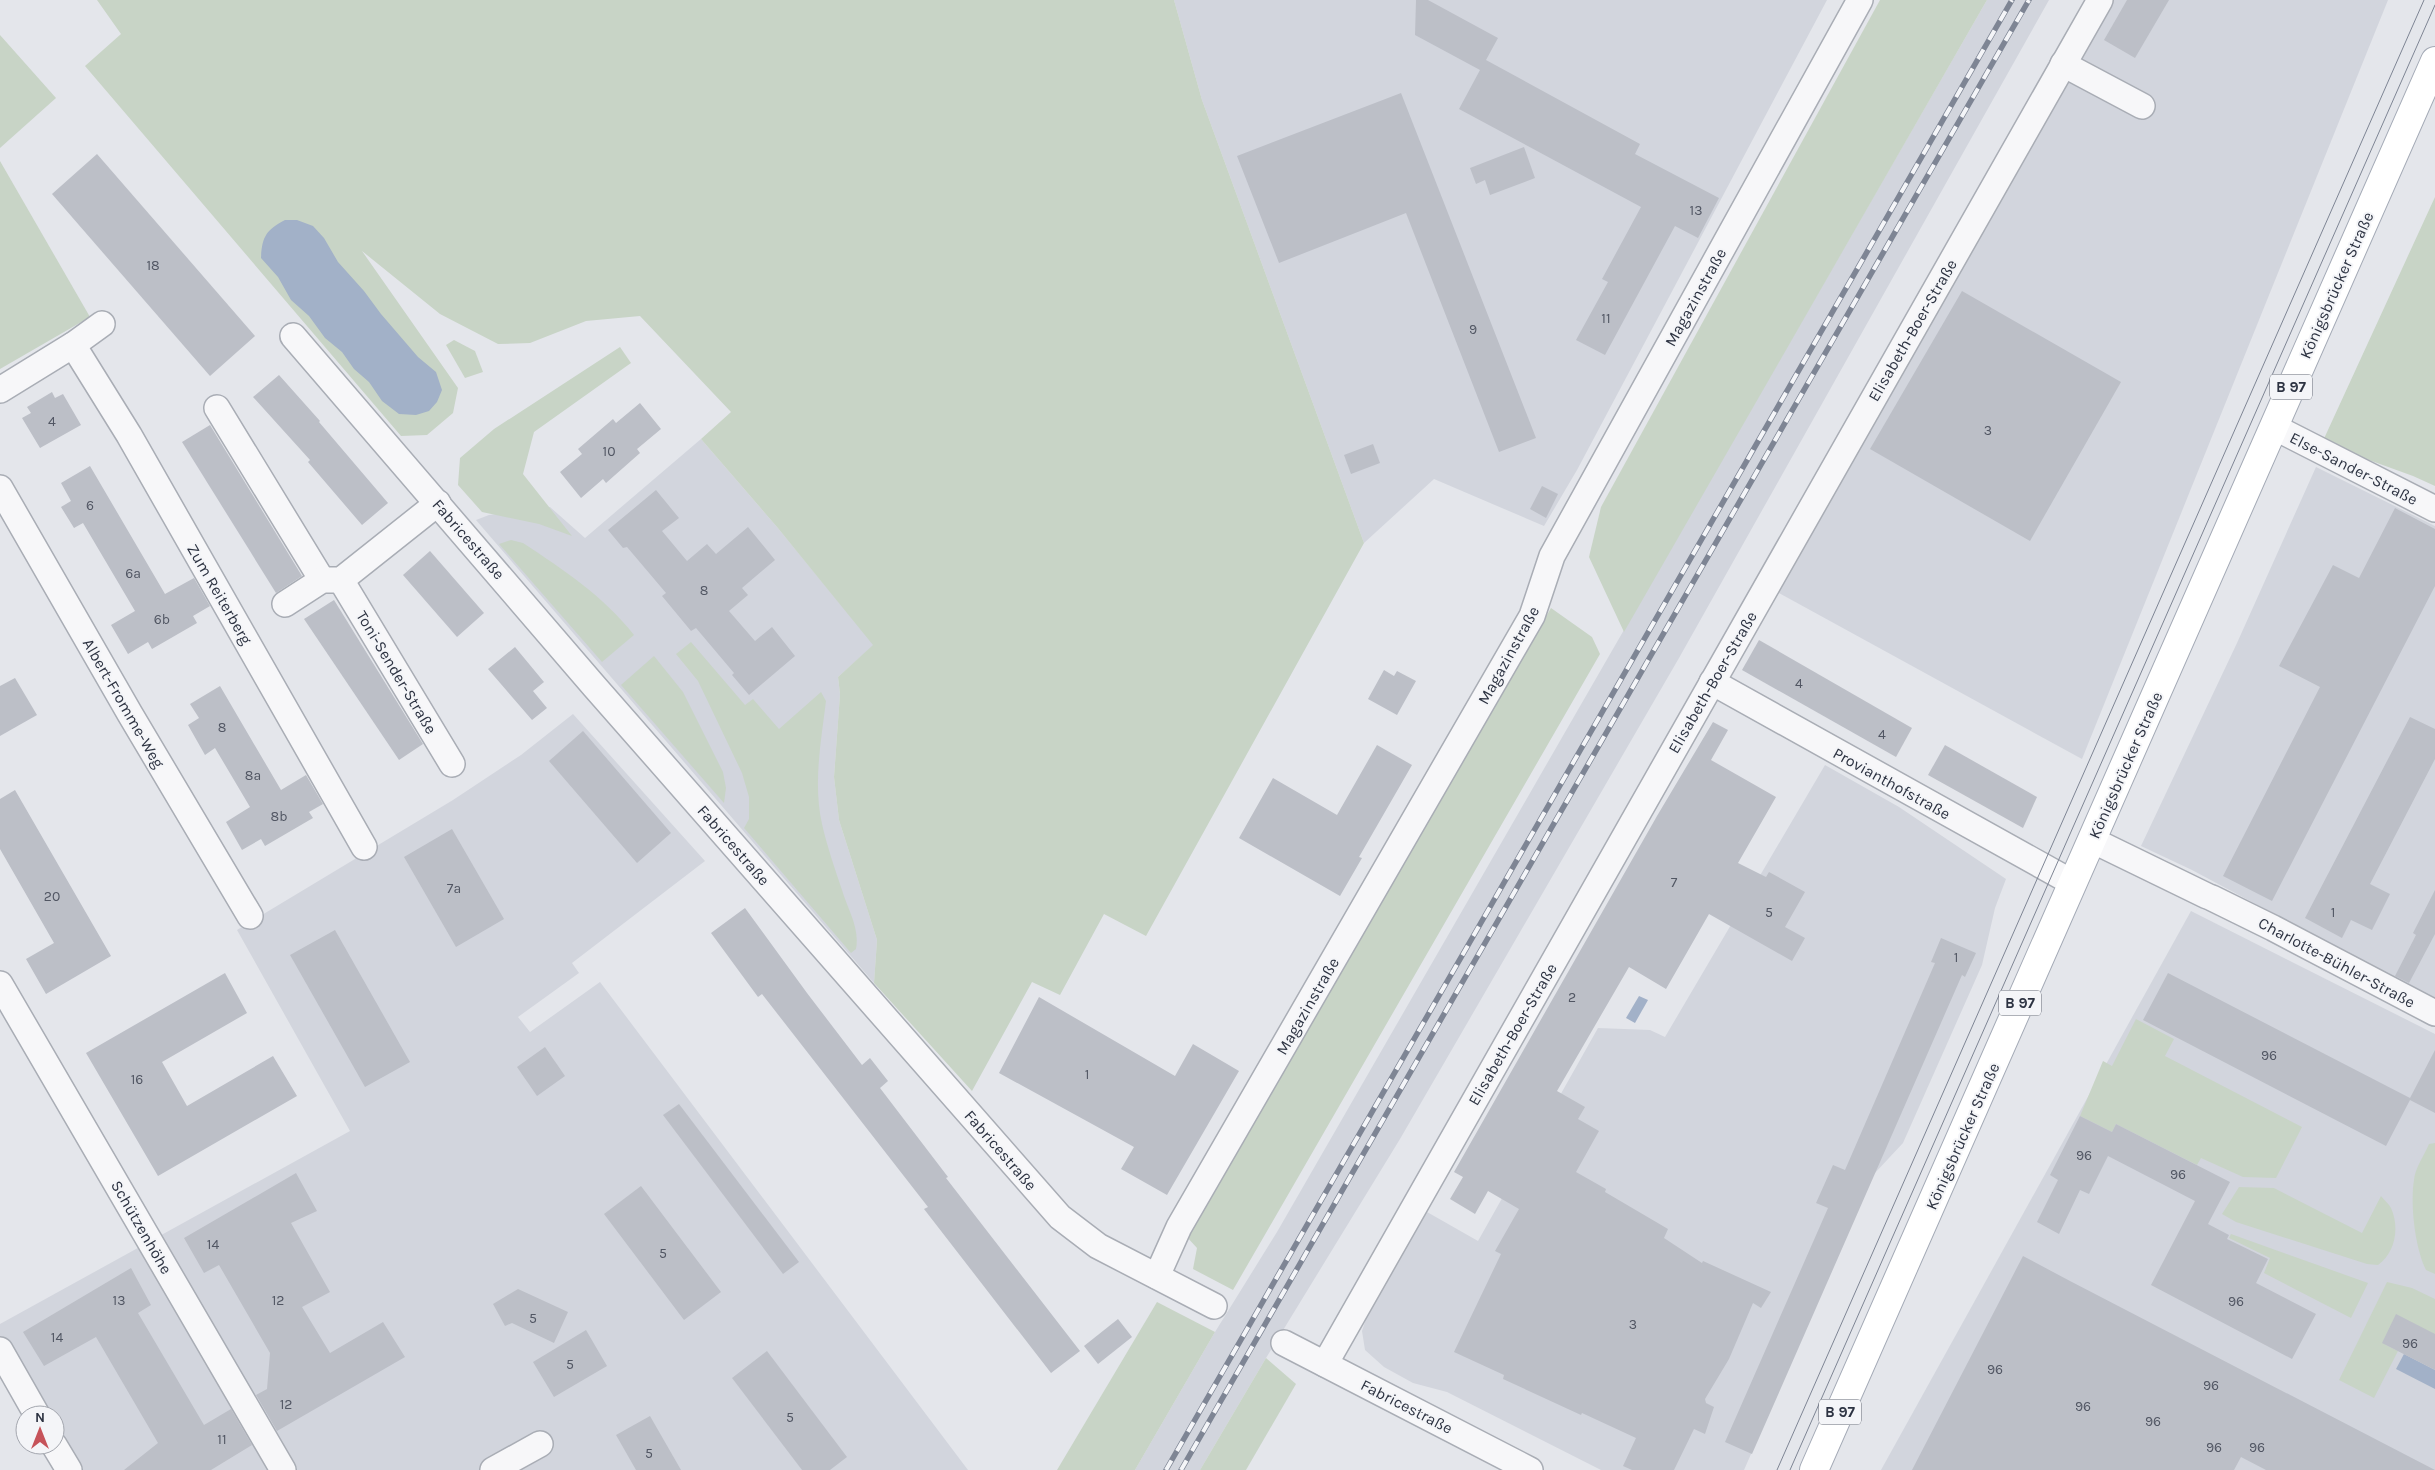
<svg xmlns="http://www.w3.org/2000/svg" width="2435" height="1470" font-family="Karla,sans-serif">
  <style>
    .built { fill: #d2d5dd }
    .green { fill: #c8d4c6 }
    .water { fill: #a2b1c8 }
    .building { fill: #bcbfc7 }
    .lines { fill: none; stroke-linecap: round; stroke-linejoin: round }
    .minor-casing { stroke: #a9adb5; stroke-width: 28 }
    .primary-casing { stroke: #a4aab6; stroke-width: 30 }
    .minor { stroke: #f7f7f9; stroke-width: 25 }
    .primary { stroke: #fff; stroke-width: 28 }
    .tram { stroke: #7e8594; stroke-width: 1 }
    .rail-casing { stroke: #7e8594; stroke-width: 5.5 }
    .rail { stroke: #f4f5f8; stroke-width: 4; stroke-dasharray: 11; stroke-linecap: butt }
    .labels { text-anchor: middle; stroke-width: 4; stroke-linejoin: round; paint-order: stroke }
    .number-label { font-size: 14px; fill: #515663 }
    .shield { fill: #f4f5f8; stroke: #696d79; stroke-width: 1 }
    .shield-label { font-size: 15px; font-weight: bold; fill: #2d3342 }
    .street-label { font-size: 16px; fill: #2d3342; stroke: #f4f5f8 }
  </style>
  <rect width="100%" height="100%" fill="#e4e6eb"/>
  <!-- built -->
  <g class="built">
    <path d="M 1174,0 L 1827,0 L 1577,470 L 1544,526 L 1434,479 L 1364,543 L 1202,100 Z"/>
    <path d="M 1987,0 L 2049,0 L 1679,658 L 1400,1139 L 1266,1358 L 1200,1470 L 1135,1470 L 1215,1332 L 1277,1232 Z"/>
    <path d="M 2099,0 L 2388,0 L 2082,759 L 1766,586 Z"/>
    <path d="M 701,439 L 777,527 L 874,645 L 838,677 L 840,694 L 834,777 L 839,820 L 877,940 L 874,983 L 476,520 L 489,515 L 550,507 L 585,538 Z"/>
    <path d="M 2316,467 L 2435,526 L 2435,1000 L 2192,870 L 2141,846 L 2237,643 Z"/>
    <path d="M 573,714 L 705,861 L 572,963 L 579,973 L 518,1017 L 530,1032 L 600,982 L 968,1470 L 76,1470 L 55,1434 L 55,1415 L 44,1415 L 0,1340 L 0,1324 L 350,1131 L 237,930 L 453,800 L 521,755 Z"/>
    <path d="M 1825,765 L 1899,807 L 2006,879 L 1995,908 L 1982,965 L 1903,1143 L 1874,1174 L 1744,1470 L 1601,1470 L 1447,1392 L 1413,1383 L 1384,1367 L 1365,1350 L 1362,1331 L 1374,1295 L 1420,1208 L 1478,1241 L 1598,1028 L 1650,1030 L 1665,1037 Z"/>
    <path d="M 2191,911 L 2435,1034 L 2435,1470 L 1881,1470 Z"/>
  </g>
  <!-- green -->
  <g class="green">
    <path d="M 97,0 L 1174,0 L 1202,100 L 1364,543 L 1146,936 L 1104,914 L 1060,995 L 1032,982 L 972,1091 L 874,983 L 877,940 L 839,820 L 834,777 L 840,694 L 838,677 L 873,645 L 777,527 L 701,439 L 731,412 L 640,316 L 586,321 L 530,343 L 498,344 L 440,314 L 362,251 L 458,388 L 453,413 L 427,435 L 401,436 L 85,66 L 121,34 Z"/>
    <path d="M 1880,0 L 1987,0 L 1624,632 L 1589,557 L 1601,507 Z"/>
    <path d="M 0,35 L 56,98 L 0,148 Z"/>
    <path d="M 0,161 L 90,317 L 0,369 Z"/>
    <path d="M 2435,197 L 2435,486 L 2413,476 L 2322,443 Z"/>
    <path d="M 454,340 L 475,351 L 483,372 L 465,378 L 446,345 Z"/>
    <path d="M 620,347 L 631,363 L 534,432 L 523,474 L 572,536 L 539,524 L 482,512 L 458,485 L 460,458 L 494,429 Z"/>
    <path d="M 511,540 L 523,543 C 564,570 603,596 634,635 L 602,662 L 499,544 Z"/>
    <path d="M 1551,608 L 1592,637 L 1600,654 L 1233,1290 L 1193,1269 L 1197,1248 L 1186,1236 Z"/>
    <path d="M 691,642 L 745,705 L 753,699 L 779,729 L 821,692 L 826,701 C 821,742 813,783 822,824 C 827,846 835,869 842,890 C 848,910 860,928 856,949 L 851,953 L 744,828 L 749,819 L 749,797 L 742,773 L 698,681 L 676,654 Z"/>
    <path d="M 654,656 L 683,692 L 723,772 L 726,788 L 724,803 L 621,685 Z"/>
    <path d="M 2136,1019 L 2174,1039 L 2165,1056 L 2302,1127 L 2276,1178 L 2243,1177 L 2201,1158 L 2197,1165 L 2116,1124 L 2112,1132 L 2080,1116 L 2103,1061 L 2112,1066 Z"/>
    <path d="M 2435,1143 L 2435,1274 L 2426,1270 C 2415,1248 2410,1204 2414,1180 C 2415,1168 2424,1156 2429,1144 Z"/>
    <path d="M 2239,1187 L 2274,1188 L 2362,1233 L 2381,1196 C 2384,1200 2389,1204 2391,1208 C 2400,1228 2395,1253 2378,1265 L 2367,1264 L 2236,1222 L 2222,1214 Z"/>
    <path d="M 2231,1234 L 2368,1283 L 2351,1318 L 2264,1273 L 2270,1258 L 2229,1238 Z"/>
    <path d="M 2387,1282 L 2412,1288 L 2435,1299 L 2435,1334 L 2384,1340 L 2386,1345 L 2398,1351 L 2374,1398 L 2339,1380 Z"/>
    <path d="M 1157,1302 L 1215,1332 L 1135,1470 L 1057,1470 Z"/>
    <path d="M 1266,1358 L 1296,1384 L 1246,1470 L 1200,1470 Z"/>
  </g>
  <!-- water -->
  <g class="water">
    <path d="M 285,220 L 297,220 L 313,226 L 324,238 L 338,262 L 364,291 L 381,314 L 418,357 L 436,372 L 442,390 L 437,402 L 429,411 L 416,415 L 399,414 L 382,401 L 369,382 L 354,369 L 342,352 L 325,338 L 309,316 L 291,300 L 278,277 L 261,258 C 262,237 266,230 285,220 Z"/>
    <path d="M 1639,996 L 1648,1000 L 1635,1023 L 1626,1018 Z"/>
    <path d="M 2404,1354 L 2435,1370 L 2435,1389 L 2396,1369 Z"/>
  </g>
  <!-- building -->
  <g class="building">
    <path d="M 1416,0 L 1428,0 L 1498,38 L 1486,60 L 1640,144 L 1635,154 L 1719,198 L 1698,238 L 1675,226 L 1605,355 L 1576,340 L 1608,282 L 1602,279 L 1641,207 L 1459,109 L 1480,70 L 1415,35 Z"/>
    <path d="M 2127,0 L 2169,0 L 2135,58 L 2104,40 Z"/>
    <path d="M 1401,93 L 1536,438 L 1499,452 L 1406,213 L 1279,263 L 1237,156 Z"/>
    <path d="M 1524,147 L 1535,178 L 1490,195 L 1485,180 L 1476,184 L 1470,168 Z"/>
    <path d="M 97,154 L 255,336 L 210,376 L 52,194 Z"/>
    <path d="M 1962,291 L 2121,382 L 2030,541 L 1870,449 Z"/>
    <path d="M 279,375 L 320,421 L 319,422 L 388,503 L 362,525 L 308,462 L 310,460 L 253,397 Z"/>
    <path d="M 52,392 L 55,398 L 63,394 L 81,425 L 40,448 L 22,418 L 31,413 L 27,407 Z"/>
    <path d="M 640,403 L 661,429 L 637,449 L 640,453 L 606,483 L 603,479 L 581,498 L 560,472 L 582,454 L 578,449 L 613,419 L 616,423 Z"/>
    <path d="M 210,425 L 302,576 L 276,593 L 182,442 Z"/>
    <path d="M 1373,444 L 1380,463 L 1351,474 L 1344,455 Z"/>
    <path d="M 90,466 L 165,594 L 194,578 L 210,606 L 193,616 L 197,623 L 152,649 L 148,642 L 128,654 L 111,625 L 135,611 L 83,523 L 74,528 L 61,507 L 71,501 L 61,483 Z"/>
    <path d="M 1542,486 L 1558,494 L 1546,518 L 1530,509 Z"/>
    <path d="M 656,490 L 679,518 L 662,531 L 687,561 L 707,544 L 716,554 L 748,527 L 775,560 L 742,588 L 748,595 L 729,611 L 755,641 L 772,627 L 795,656 L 749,695 L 732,675 L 734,673 L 696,628 L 691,631 L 662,596 L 666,593 L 627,547 L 623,548 L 608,530 Z"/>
    <path d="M 2395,508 L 2435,529 L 2435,586 L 2272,901 L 2223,876 L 2320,687 L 2279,666 L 2333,565 L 2359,578 Z"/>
    <path d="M 430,551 L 484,613 L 457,637 L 403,575 Z"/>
    <path d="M 334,600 L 423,744 L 399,760 L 304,619 Z"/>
    <path d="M 1759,640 L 1912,728 L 1896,757 L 1742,670 Z"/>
    <path d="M 515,647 L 544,682 L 533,691 L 547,708 L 532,720 L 488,669 Z"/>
    <path d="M 1384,670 L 1394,676 L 1397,671 L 1416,681 L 1397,715 L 1368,699 Z"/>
    <path d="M 15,678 L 37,715 L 0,736 L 0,686 Z"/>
    <path d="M 220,686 L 281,790 L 306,775 L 323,804 L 309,812 L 313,818 L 265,846 L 261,839 L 242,850 L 226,822 L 250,807 L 215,748 L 205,755 L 188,725 L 199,718 L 190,704 Z"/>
    <path d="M 2410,717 L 2435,729 L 2435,759 L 2370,884 L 2390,894 L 2372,930 L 2351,920 L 2342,938 L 2305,918 Z"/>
    <path d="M 1713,722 L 1728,730 L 1711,760 L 1776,797 L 1738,863 L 1766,877 L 1769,872 L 1805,892 L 1785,927 L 1805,938 L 1792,961 L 1709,914 L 1666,989 L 1629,967 L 1557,1091 L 1585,1107 L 1578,1119 L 1599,1131 L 1576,1172 L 1606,1189 L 1605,1192 L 1668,1229 L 1664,1238 L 1702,1263 L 1703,1261 L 1771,1292 L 1761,1308 L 1753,1303 L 1729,1359 L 1705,1399 L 1706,1403 L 1714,1407 L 1705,1434 L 1694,1429 L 1674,1470 L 1632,1470 L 1623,1466 L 1636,1438 L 1582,1413 L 1581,1415 L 1503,1379 L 1504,1375 L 1454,1352 L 1501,1254 L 1495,1251 L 1519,1209 L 1488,1191 L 1475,1214 L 1450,1199 L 1463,1177 L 1454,1172 L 1657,816 Z"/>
    <path d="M 583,731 L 671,833 L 637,863 L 549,761 Z"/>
    <path d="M 1377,745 L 1412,765 L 1359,857 L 1362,858 L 1340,896 L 1239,838 L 1273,778 L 1337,815 Z"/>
    <path d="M 1945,745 L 2037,797 L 2023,828 L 1928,775 Z"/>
    <path d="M 15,790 L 111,956 L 46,994 L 26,959 L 54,943 L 0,849 L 0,799 Z"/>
    <path d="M 452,829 L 504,919 L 456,947 L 404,857 Z"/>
    <path d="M 2435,890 L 2435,934 L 2409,983 L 2395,976 L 2416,935 L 2413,933 Z"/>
    <path d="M 745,908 L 807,993 L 862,1065 L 870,1058 L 888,1081 L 880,1088 L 948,1177 L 946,1178 L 1080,1351 L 1051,1373 L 924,1209 L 928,1207 L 762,994 L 758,997 L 711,933 Z"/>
    <path d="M 335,930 L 410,1062 L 365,1087 L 290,955 Z"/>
    <path d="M 1941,938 L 1976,953 L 1965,977 L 1962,975 L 1752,1454 L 1725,1442 L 1828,1208 L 1816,1203 L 1833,1165 L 1845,1170 L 1935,963 L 1931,962 Z"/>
    <path d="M 225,973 L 247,1013 L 162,1062 L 187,1106 L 273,1056 L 297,1096 L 158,1176 L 86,1053 Z"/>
    <path d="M 2168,973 L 2410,1098 L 2435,1050 L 2435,1113 L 2410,1100 L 2386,1146 L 2143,1020 Z"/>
    <path d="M 1039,997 L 1175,1076 L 1193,1044 L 1239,1071 L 1167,1195 L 1121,1169 L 1134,1147 L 999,1073 Z"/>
    <path d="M 545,1047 L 565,1076 L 537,1096 L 517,1067 Z"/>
    <path d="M 679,1104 L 799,1262 L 783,1274 L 663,1115 Z"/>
    <path d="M 2080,1116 L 2112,1132 L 2116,1124 L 2230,1182 L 2208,1224 L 2229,1235 L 2227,1239 L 2268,1259 L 2256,1283 L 2316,1314 L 2292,1359 L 2151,1285 L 2195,1201 L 2108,1156 L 2089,1194 L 2080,1190 L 2059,1234 L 2037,1222 L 2058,1180 L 2050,1175 Z"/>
    <path d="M 296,1173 L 317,1211 L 291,1223 L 330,1292 L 302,1307 L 330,1353 L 383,1322 L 405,1357 L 277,1431 L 256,1395 L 267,1389 L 270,1353 L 219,1265 L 204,1273 L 184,1238 Z"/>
    <path d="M 641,1186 L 721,1292 L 684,1320 L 604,1214 Z"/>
    <path d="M 2023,1256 L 2070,1281 L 2435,1470 L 2266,1470 L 2241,1457 L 2234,1470 L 1912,1470 Z"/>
    <path d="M 131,1268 L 151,1305 L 138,1313 L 204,1425 L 231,1409 L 252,1445 L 211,1470 L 124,1470 L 158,1443 L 96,1337 L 44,1366 L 23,1332 Z"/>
    <path d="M 518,1289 L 568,1312 L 554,1343 L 512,1323 L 505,1326 L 493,1304 Z"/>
    <path d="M 2396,1314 L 2435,1334 L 2435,1370 L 2382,1343 Z"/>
    <path d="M 1118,1319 L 1132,1337 L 1098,1364 L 1084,1346 Z"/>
    <path d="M 586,1330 L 607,1366 L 554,1397 L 533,1362 Z"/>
    <path d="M 767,1351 L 847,1457 L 830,1470 L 802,1470 L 732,1378 Z"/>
    <path d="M 650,1416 L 681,1470 L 636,1470 L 616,1435 Z"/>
  </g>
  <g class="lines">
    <!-- minor casing -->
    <g class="minor-casing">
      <g id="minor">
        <path d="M 2063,64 L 2142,106"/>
        <path d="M 293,336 L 594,686 L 1060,1217 L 1098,1246 L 1214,1306"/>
        <path d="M 73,345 L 102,324"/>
        <path d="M 0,390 L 73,345 L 129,435 L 364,847"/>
        <path d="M 217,408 L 322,580"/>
        <path d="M 2274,427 L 2435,509"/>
        <path d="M 0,488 L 130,714 L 250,916"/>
        <path d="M 341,580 L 452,764"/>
        <path d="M 285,604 L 322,580 L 341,580 L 438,503"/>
        <path d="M 1712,682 L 2073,883"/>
        <path d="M 2092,840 L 2207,896"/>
        <path d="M 2212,898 L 2273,928 L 2435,1013"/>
        <path d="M 0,984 L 283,1470"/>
        <path d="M 1157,1276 L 1179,1227 L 1532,616 L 1552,556 L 1860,0"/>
        <path d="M 1284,1343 L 1530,1470"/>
        <path d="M 0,1350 L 37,1415"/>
        <path d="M 1325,1364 L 2100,0"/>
        <path d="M 54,1445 L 69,1470"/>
        <path d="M 493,1470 L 540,1444"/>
      </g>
    </g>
    <!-- primary casing -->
    <g class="primary-casing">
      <path id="primary" d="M 1814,1470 L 2435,61"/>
    </g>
    <!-- minor -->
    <use href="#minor" class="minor"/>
    <!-- primary -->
    <use href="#primary" class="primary"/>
    <!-- tram -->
    <g class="tram">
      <path d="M 1777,1470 L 2424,0"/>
      <path d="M 1790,1470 L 2435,5"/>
    </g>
    <!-- rail casing -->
    <g class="rail-casing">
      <g id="rail">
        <path d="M 1166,1470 L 2012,0"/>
        <path d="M 1181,1470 L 2029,0"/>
      </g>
    </g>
    <!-- rail -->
    <use href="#rail" class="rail"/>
  </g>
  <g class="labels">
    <!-- number labels -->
    <g class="number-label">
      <text x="1696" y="215">13</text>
      <text x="153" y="270">18</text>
      <text x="1606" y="323">11</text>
      <text x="1473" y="334">9</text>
      <text x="52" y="426">4</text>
      <text x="1988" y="435">3</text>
      <text x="609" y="456">10</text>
      <text x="90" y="510">6</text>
      <text x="133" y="578">6a</text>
      <text x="704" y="595">8</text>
      <text x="162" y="624">6b</text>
      <text x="1799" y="688">4</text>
      <text x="222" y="732">8</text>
      <text x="1882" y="739">4</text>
      <text x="253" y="780">8a</text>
      <text x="279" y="821">8b</text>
      <text x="1674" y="887">7</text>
      <text x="454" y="893">7a</text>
      <text x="52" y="901">20</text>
      <text x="1769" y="917">5</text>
      <text x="2333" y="917">1</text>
      <text x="1956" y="962">1</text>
      <text x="1572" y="1002">2</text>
      <text x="2269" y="1060">96</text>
      <text x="1087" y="1079">1</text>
      <text x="137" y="1084">16</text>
      <text x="2084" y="1160">96</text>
      <text x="2178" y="1179">96</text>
      <text x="213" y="1249">14</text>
      <text x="663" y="1258">5</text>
      <text x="119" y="1305">13</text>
      <text x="278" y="1305">12</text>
      <text x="2236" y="1306">96</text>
      <text x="533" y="1323">5</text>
      <text x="1633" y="1329">3</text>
      <text x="57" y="1342">14</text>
      <text x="2410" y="1348">96</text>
      <text x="570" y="1369">5</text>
      <text x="1995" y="1374">96</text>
      <text x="2211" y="1390">96</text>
      <text x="286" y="1409">12</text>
      <text x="2083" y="1411">96</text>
      <text x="790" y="1422">5</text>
      <text x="2153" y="1426">96</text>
      <text x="222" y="1444">11</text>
      <text x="2214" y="1452">96</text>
      <text x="2257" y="1452">96</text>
      <text x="649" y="1458">5</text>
    </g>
    <!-- shield labels -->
    <g class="shield">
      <rect x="2270" y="374.5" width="42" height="25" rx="4"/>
      <rect x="1999" y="990.5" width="42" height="25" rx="4"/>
      <rect x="1819" y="1399.5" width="42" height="25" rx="4"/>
    </g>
    <g class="shield-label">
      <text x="2291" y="392">B 97</text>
      <text x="2020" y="1008">B 97</text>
      <text x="1840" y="1417">B 97</text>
    </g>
    <!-- street labels -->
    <g class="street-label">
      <text transform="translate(2336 285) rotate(-66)" y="6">Königsbrücker Straße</text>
      <text transform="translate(1695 297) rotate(-61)" y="6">Magazinstraße</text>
      <text transform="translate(1912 330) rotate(-60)" y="6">Elisabeth-Boer-Straße</text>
      <text transform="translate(2354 468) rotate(27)" y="6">Else-Sander-Straße</text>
      <text transform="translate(469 539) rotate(49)" y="6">Fabricestraße</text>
      <text transform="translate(220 594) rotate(60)" y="6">Zum Reiterberg</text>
      <text transform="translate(1508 655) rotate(-61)" y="6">Magazinstraße</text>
      <text transform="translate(397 672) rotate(59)" y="6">Toni-Sender-Straße</text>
      <text transform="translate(1712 682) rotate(-60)" y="6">Elisabeth-Boer-Straße</text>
      <text transform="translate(124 703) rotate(60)" y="6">Albert-Fromme-Weg</text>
      <text transform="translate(2125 765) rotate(-66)" y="6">Königsbrücker Straße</text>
      <text transform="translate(1892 783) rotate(29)" y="6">Provianthofstraße</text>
      <text transform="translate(734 845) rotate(49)" y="6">Fabricestraße</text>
      <text transform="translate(2337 962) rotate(28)" y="6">Charlotte-Bühler-Straße</text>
      <text transform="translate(1307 1006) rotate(-60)" y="6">Magazinstraße</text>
      <text transform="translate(1512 1034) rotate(-60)" y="6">Elisabeth-Boer-Straße</text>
      <text transform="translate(1962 1136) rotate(-66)" y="6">Königsbrücker Straße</text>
      <text transform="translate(1001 1150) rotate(49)" y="6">Fabricestraße</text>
      <text transform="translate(142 1227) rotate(60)" y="6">Schützenhöhe</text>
      <text transform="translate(1407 1406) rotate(27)" y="6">Fabricestraße</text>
    </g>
  </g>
  <!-- north arrow -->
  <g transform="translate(40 1430)"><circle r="24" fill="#f4f5f8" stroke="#a4a7af"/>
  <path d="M0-4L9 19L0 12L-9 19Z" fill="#c6535a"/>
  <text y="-8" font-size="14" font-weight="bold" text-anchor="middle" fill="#2d3342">N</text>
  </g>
</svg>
